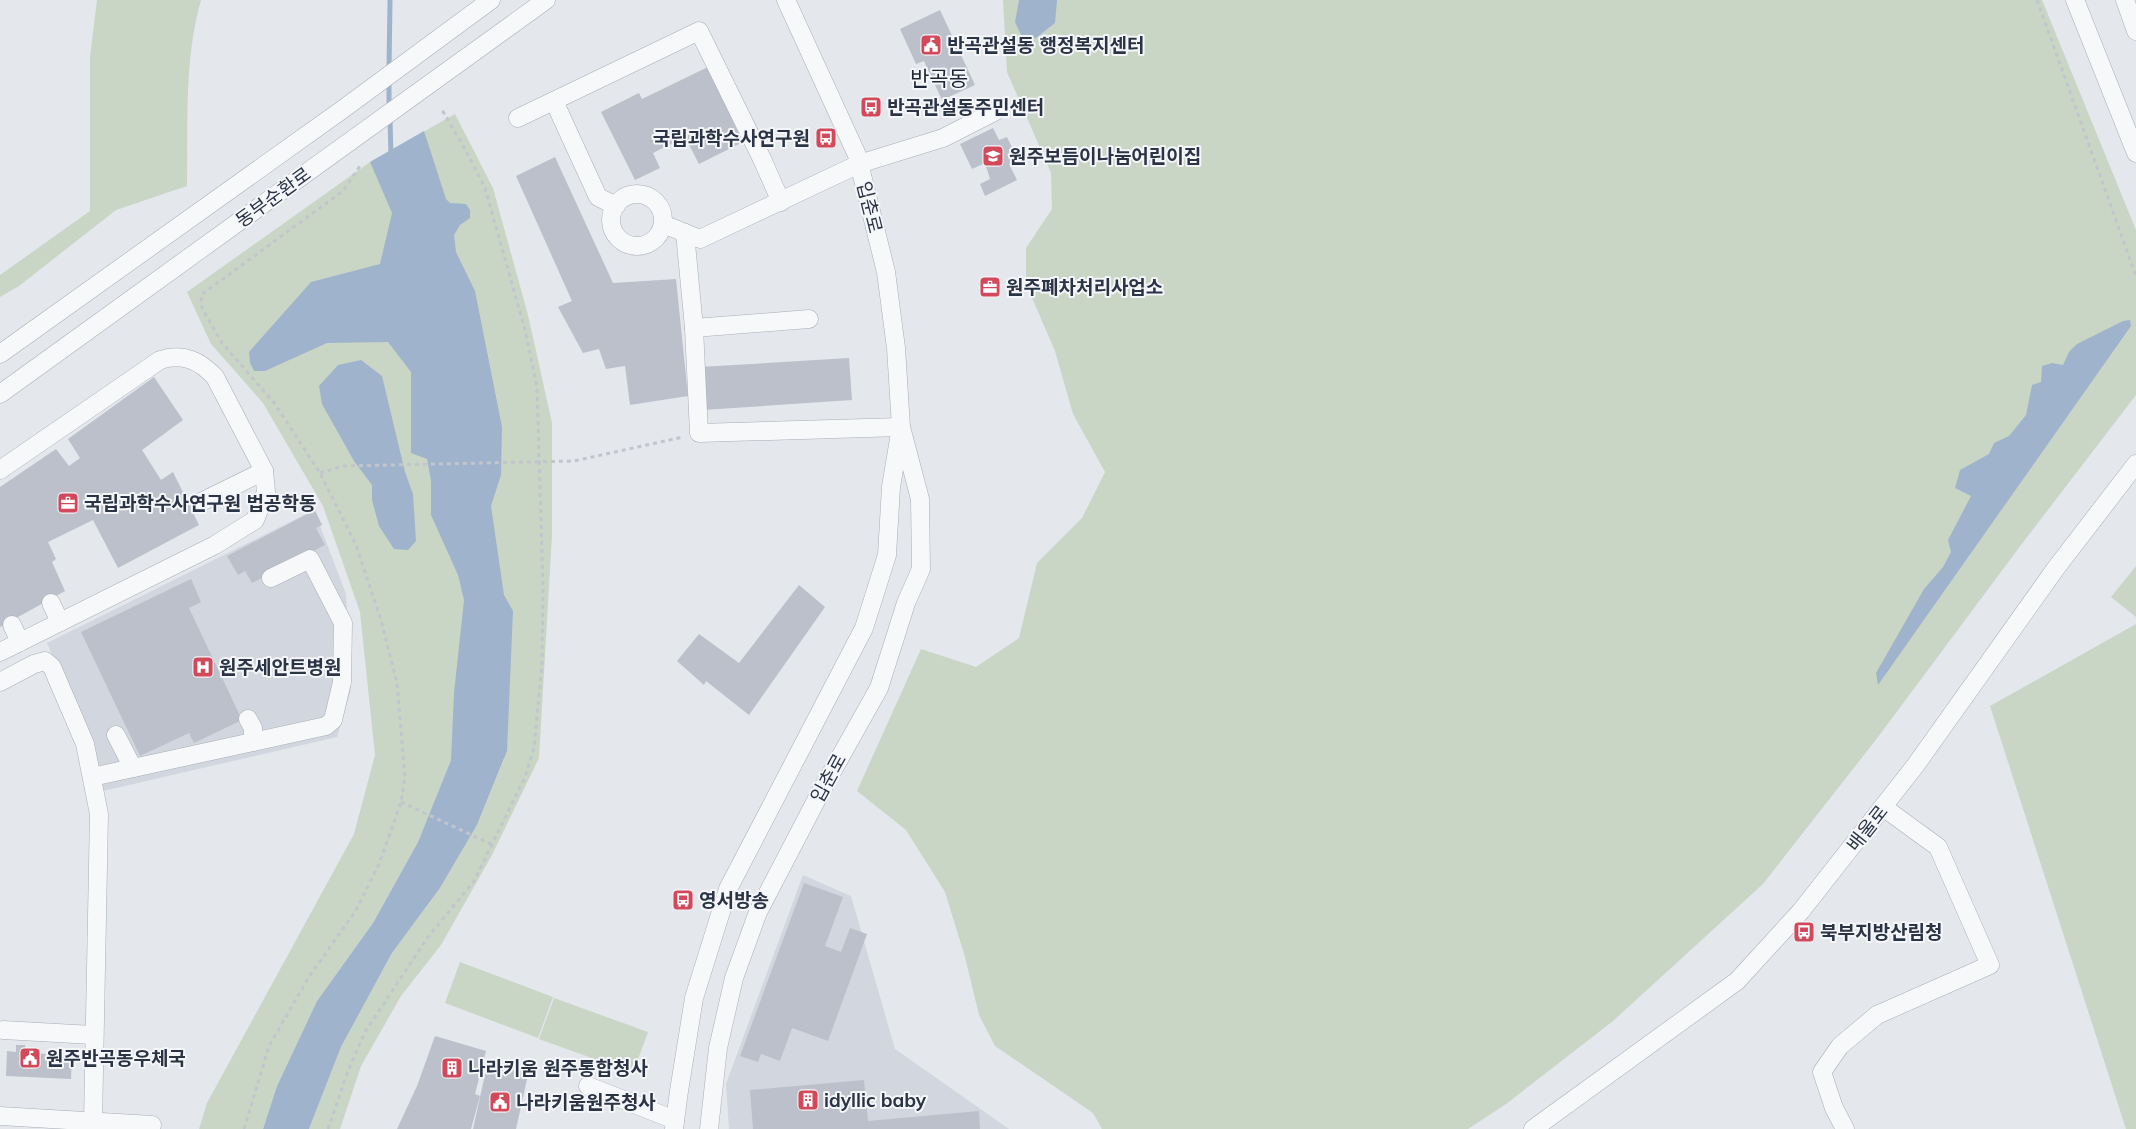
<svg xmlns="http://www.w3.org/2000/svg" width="2136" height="1129" font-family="Mulish,'Noto Sans KR',sans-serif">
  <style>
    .built { fill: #d2d6de }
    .green { fill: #c9d6c5 }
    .water { fill: #9fb4cc }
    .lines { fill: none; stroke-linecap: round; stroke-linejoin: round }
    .stream { stroke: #9fb4cc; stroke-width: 5 }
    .building { fill: #bbc0ca }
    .minor-casing { stroke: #a9aeb7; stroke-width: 19 }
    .path { stroke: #c2c5cb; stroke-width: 3; stroke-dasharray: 4 4; stroke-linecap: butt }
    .minor { stroke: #f7f8fa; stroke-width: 18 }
    .labels { text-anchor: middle; stroke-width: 4; stroke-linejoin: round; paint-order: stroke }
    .poi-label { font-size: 19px; font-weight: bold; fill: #2b3445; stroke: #f4f6f9; text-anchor: start }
    .street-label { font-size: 19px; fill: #2b3445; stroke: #f4f6f9 }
    .quarter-label { font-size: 21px; fill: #1d2536; stroke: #f4f6f9 }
  </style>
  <rect width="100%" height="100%" fill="#e4e7ec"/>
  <!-- built -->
  <g class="built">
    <path d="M 314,510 L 346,594 L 351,690 L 337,737 L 103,791 L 100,767 L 47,643 Z"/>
    <path d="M 803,875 L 851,896 L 895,1049 L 1009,1129 L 729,1129 L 726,1084 Z"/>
  </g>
  <!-- green -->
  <g class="green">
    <path d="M 97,0 L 201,0 C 184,59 188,125 187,186 L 116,210 L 19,286 L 0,297 L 0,275 L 90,211 L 90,57 Z"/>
    <path d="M 1003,0 L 2042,0 L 2136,230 L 2136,395 L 2021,545 L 1878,737 L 1763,884 L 1613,1021 L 1506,1104 L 1468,1129 L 1102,1129 L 1093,1113 L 995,1046 L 979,1015 L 965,957 L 945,892 L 906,830 L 857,791 L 921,649 L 976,667 L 1019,638 L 1037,563 L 1082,518 L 1105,472 L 1073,414 L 1055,351 L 1026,284 L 1026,248 L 1052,209 L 1051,173 L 1007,72 Z"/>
    <path d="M 455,114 L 493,188 L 528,315 L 552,423 L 552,535 L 539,758 L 492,855 L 441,945 L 401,996 L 361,1066 L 340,1129 L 309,1129 L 341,1047 L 392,953 L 440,888 L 477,825 L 504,759 L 451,760 L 418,842 L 373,923 L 317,1001 L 277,1086 L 263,1129 L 199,1129 L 207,1103 L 354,834 L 375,755 L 360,612 L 323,506 L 263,403 L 211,344 L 187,292 L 370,162 Z"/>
    <path d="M 2136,566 L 2136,617 L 2111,597 Z"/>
    <path d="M 2136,624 L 2136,1129 L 2126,1129 L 1990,706 Z"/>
    <path d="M 460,962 L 553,997 L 538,1038 L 445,1003 Z"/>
    <path d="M 554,998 L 648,1032 L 633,1073 L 539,1039 Z"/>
  </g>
  <!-- water -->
  <g class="water">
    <path d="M 1019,0 L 1057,0 L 1055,23 L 1036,38 L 1022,37 L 1015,22 Z"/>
    <path d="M 424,131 L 446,199 L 450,203 L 466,204 L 470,210 L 470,218 L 460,225 L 454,235 L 456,252 L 475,291 L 502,427 L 501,475 L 491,506 L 504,595 L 513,611 L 507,751 L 477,825 L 440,888 L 392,953 L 341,1047 L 309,1129 L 263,1129 L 277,1086 L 317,1001 L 373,923 L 418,842 L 451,760 L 454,693 L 464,600 L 458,575 L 431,515 L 431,481 L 427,459 L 411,453 L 411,372 L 388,342 L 327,343 L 265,371 L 254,371 L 250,363 L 249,352 L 311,282 L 380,264 L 392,213 L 370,162 Z"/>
    <path d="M 2130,320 L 2131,326 L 1878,685 L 1876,673 L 1924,589 L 1943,567 L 1951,552 L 1948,540 L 1971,496 L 1955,488 L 1960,470 L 1989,454 L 1994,443 L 2009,436 L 2026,415 L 2032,385 L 2041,382 L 2042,366 L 2052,363 L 2063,365 L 2069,352 L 2077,344 L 2123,321 Z"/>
    <path d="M 361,360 L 382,376 L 405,472 L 413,494 L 416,541 L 408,550 L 394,549 L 379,526 L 372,500 L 372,485 L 354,461 L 322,404 L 319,386 L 338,365 Z"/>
  </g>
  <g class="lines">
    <!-- stream -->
    <g class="stream">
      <path d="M 389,69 L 390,0"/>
      <path d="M 389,80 L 389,109"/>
      <path d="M 390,118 L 391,157"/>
    </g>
  </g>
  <!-- building -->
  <g class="building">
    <path d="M 940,10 L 975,85 L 942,100 L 924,61 L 916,64 L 900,29 Z"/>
    <path d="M 710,66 L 733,113 L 730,115 L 743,142 L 699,164 L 685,137 L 653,153 L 660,168 L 635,180 L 601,112 L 639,93 L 642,99 Z"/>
    <path d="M 993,128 L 999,140 L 1007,137 L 1018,160 L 1009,164 L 1017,180 L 985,196 L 980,184 L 990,179 L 985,163 L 972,169 L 960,144 Z"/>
    <path d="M 555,157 L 613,283 L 676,279 L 688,396 L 630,405 L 625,366 L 606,369 L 599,349 L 583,353 L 558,307 L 572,301 L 516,176 Z"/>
    <path d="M 849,358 L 852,400 L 703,410 L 700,367 Z"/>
    <path d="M 154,377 L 183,420 L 142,450 L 161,480 L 173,472 L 199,525 L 118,568 L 93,520 L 48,542 L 56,559 L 52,562 L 65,591 L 0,627 L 0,487 L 56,449 L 69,466 L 80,458 L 68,439 Z"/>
    <path d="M 315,510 L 322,525 L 316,528 L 325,545 L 252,583 L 245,571 L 238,575 L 227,556 Z"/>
    <path d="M 191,579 L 201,602 L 189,608 L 242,720 L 194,743 L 189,733 L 140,756 L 81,632 Z"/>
    <path d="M 799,585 L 825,607 L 749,715 L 706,681 L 704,685 L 677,661 L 699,634 L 739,663 Z"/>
    <path d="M 804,883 L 843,897 L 825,946 L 841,952 L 850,928 L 867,934 L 828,1041 L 792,1028 L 780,1061 L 761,1054 L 758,1062 L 740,1056 Z"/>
    <path d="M 435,1036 L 486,1051 L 475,1094 L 480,1096 L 471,1129 L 397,1129 L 417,1086 Z"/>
    <path d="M 16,1045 L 25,1045 L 25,1053 L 72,1055 L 71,1079 L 6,1076 L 7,1051 L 16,1052 Z"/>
    <path d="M 488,1061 L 529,1070 L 516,1129 L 473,1129 Z"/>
    <path d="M 864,1080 L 868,1121 L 979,1111 L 980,1129 L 753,1129 L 750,1090 Z"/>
  </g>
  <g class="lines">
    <!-- minor casing -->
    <g class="minor-casing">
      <g id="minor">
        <path d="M 2075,0 L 2136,153"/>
        <path d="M 2125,0 L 2136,31"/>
        <path d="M 554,101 L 598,197 L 616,206"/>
        <path d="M 518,118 L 699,31 L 762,159 L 781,202"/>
        <circle cx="637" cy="220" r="26"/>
        <path d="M 663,224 L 700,239 L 859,164 L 943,138 L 996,111"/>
        <path d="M 685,233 L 694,328 L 809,319"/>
        <path d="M 694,328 L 699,433 L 901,427"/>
        <path d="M 0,354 L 339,112 L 491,0"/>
        <path d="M 0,394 L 546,0"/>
        <path d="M 0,470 L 160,360 C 183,353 199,360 215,377 L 264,471 L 266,492 L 255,520 L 215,545 L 0,652"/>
        <path d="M 199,503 L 264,471"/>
        <path d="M 51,603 L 60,622"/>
        <path d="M 12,625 L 20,642"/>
        <path d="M 0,682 L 34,664 L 45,661 L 52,667 L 85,744 L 99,814 L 93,1122"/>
        <path d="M 248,719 L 253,728 L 253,742"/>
        <path d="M 116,735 L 133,768"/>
        <path d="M 92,777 L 326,726 L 333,720 L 342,682 L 343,623 L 310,559 L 271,578"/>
        <path d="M 3,1030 L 93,1035"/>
        <path d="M 588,1086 L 675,1120"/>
        <path d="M 0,1116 L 152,1125"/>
        <path d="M 674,1129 L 679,1091 L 694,998 L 728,889 L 864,628 L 887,555 L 891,487 L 900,433"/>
        <path d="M 709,1129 L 718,1048 L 734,978 L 758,912 L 820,793 L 879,688 L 906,603 L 921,569 L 920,499 L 901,427 L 896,348 L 886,272 L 857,155 L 786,0"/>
        <path d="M 1533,1129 L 1737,981 L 1801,911 L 1915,766 L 2056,568 L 2136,464"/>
        <path d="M 1845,1129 L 1834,1108 L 1822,1072 L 1840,1046 L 1877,1015 L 1990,965 L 1938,847 L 1883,807"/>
      </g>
    </g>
    <!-- path -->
    <g class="path">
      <path d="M 2037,0 L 2136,276"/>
      <path d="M 320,473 L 343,466 L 574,461 L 683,437"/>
      <path d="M 401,802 L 491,844"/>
      <path d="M 244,1129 L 269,1046 L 310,975 L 355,912 L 379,864 L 401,802 L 405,777 L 397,683 L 381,620 L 356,545 L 320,473 L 275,404 L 222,343 L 202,308 L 201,295 L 343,191 L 362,163"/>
      <path d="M 328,1129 L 348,1071 L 365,1032 L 428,937 L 474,881 L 525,777 L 534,748 L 542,664 L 543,587 L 537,387 L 525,330 L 485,188 L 465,149 L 441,108"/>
    </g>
    <!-- minor -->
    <use href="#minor" class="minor"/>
  </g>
  <!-- icons -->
  <defs>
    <g id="civic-square" transform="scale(1.125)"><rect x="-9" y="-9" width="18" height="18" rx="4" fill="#d1495b" stroke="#f4f6f9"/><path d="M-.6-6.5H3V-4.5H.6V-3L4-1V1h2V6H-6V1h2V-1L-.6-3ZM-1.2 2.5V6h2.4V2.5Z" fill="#fff"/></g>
    <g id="bus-square" transform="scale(1.125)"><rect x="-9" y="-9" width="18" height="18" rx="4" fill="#d1495b" stroke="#f4f6f9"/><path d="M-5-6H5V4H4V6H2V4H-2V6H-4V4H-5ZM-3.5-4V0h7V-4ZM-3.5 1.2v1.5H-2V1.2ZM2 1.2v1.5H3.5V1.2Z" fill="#fff"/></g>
    <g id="school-square" transform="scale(1.125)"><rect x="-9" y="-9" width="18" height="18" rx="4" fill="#d1495b" stroke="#f4f6f9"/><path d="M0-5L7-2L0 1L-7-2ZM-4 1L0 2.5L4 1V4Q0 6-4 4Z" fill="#fff"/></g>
    <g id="office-square" transform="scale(1.125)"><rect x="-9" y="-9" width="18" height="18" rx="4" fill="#d1495b" stroke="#f4f6f9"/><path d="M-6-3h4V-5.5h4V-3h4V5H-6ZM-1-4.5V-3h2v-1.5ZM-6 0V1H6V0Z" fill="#fff"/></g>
    <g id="hospital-square" transform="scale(1.125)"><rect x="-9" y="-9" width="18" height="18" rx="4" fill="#d1495b" stroke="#f4f6f9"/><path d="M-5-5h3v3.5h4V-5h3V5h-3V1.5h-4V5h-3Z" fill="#fff"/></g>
    <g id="building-square" transform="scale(1.125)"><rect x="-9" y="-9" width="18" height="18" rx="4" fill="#d1495b" stroke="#f4f6f9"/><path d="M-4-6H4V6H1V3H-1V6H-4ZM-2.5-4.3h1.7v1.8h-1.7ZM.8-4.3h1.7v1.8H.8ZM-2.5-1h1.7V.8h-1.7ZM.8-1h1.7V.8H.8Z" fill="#fff"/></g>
  </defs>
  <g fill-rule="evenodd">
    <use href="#civic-square" x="931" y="45"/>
    <use href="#bus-square" x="871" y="107"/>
    <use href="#bus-square" x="826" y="138"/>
    <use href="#school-square" x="993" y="156"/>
    <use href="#office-square" x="990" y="287"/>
    <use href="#office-square" x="68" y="503"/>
    <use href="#hospital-square" x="203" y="667"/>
    <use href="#bus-square" x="683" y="900"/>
    <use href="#bus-square" x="1804" y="932"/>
    <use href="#civic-square" x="30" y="1058"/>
    <use href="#building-square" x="452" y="1068"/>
    <use href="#building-square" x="808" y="1100"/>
    <use href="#civic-square" x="500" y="1102"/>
  </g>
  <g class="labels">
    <!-- poi labels -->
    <g class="poi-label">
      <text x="947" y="52">반곡관설동 행정복지센터</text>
      <text x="887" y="114">반곡관설동주민센터</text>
      <text x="810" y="145" text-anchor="end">국립과학수사연구원</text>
      <text x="1009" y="163">원주보듬이나눔어린이집</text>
      <text x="1006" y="294">원주폐차처리사업소</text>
      <text x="84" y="510">국립과학수사연구원 법공학동</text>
      <text x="219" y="674">원주세안트병원</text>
      <text x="699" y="907">영서방송</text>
      <text x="1820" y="939">북부지방산림청</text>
      <text x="46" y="1065">원주반곡동우체국</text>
      <text x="468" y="1075">나라키움 원주통합청사</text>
      <text x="824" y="1107">idyllic baby</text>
      <text x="516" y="1109">나라키움원주청사</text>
    </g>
    <!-- street labels -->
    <g class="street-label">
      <text transform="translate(273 197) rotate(-36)" y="7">동부순환로</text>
      <text transform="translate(870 207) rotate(76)" y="7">입춘로</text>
      <text transform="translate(828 778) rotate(-61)" y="7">입춘로</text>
      <text transform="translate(1867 828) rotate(-52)" y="7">배울로</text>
    </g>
    <!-- quarter labels -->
    <g class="quarter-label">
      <text x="939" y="86">반곡동</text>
    </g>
  </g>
</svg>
